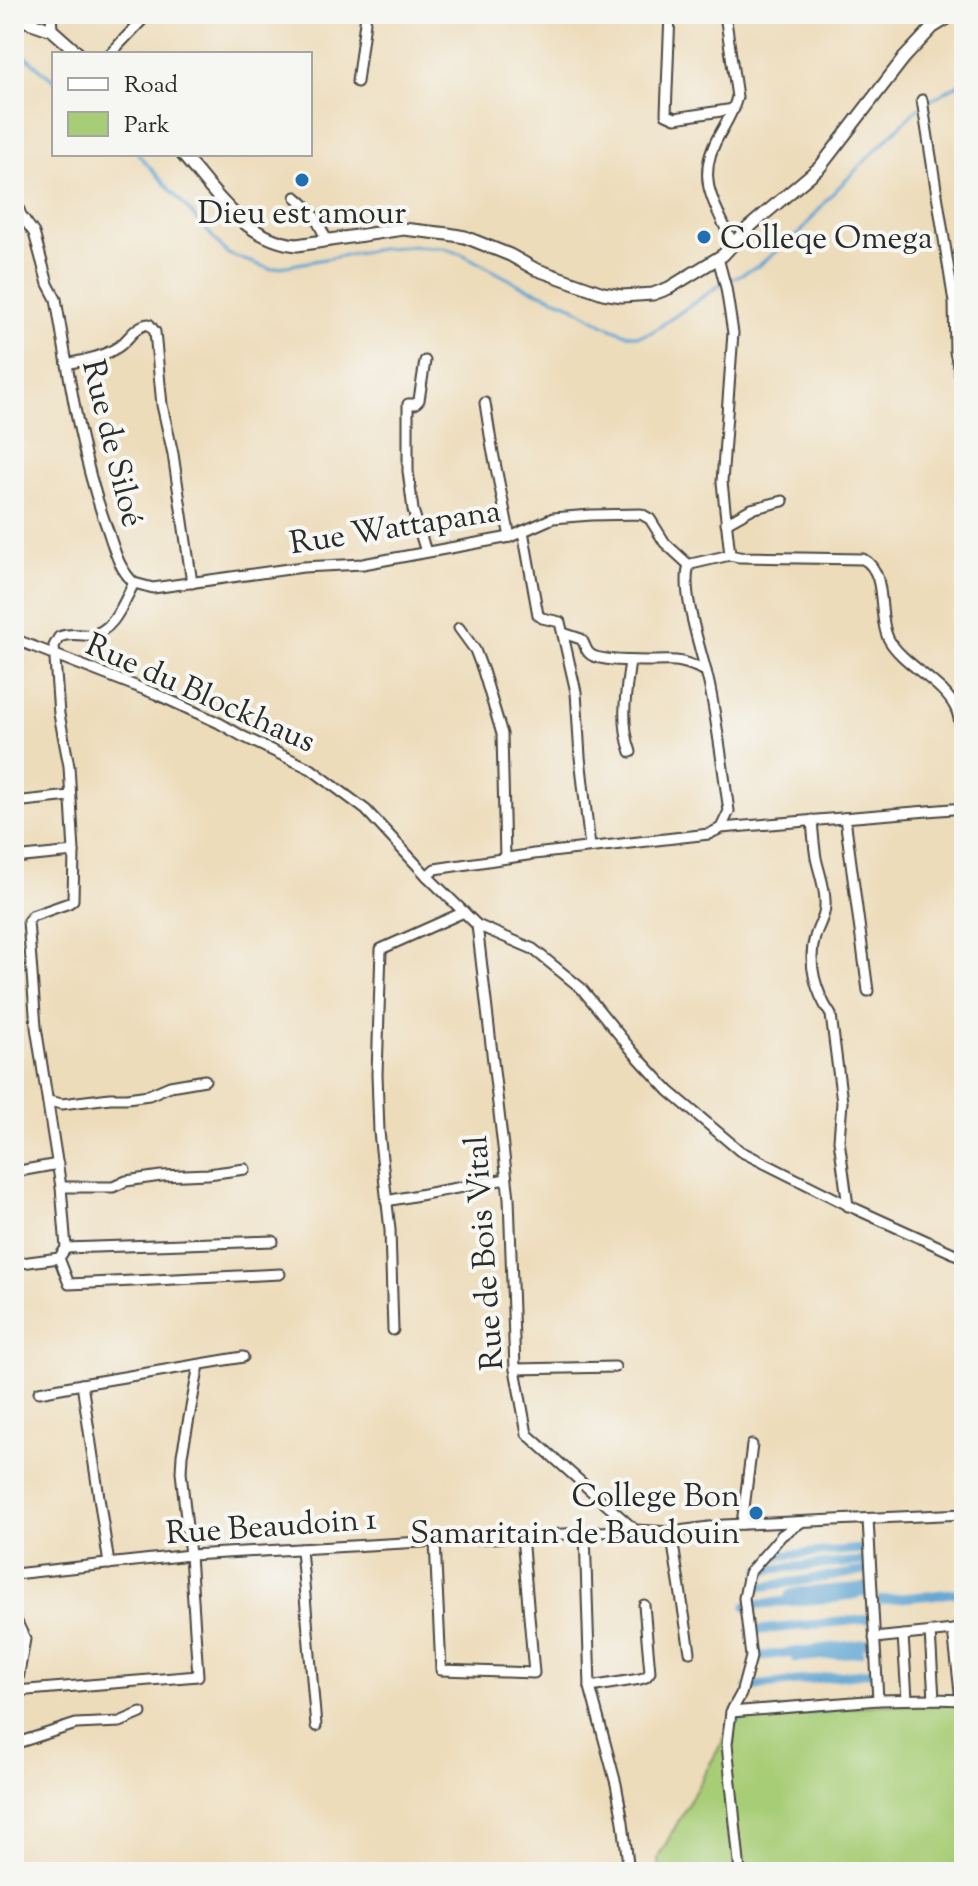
<svg xmlns="http://www.w3.org/2000/svg" width="978" height="1886" font-family="'Sorts Mill Goudy',serif">
  <style>
    .green { fill: #a8cd77; stroke: #6a7c51; stroke-width: 2 }
    .lines { fill: none; stroke-linecap: round; stroke-linejoin: round }
    .stream { stroke: #5aa2d1; stroke-width: 3 }
    .canal { stroke: #5aa2d1; stroke-width: 9 }
    .minor-casing { stroke: #484640; stroke-width: 13 }
    .tertiary-casing { stroke: #484640; stroke-width: 15 }
    .minor { stroke: #fff; stroke-width: 9 }
    .tertiary { stroke: #fff; stroke-width: 11 }
    .poi-dot { fill: #1f6fb2; stroke: #f6f6f2; stroke-width: 3 }
    .labels { text-anchor: middle; stroke-width: 8; stroke-linejoin: round; paint-order: stroke }
    .poi-label { font-size: 32px; fill: #2b2b2b; stroke: #f6f6f2 }
    .street-label { font-size: 32px; fill: #2b2b2b; stroke: #f6f6f2 }
  </style>
  <rect width="100%" height="100%" fill="#f6f6f2"/>
  <filter id="ink" filterUnits="userSpaceOnUse"><feTurbulence type="fractalNoise" baseFrequency=".0125" numOctaves="2"/><feDisplacementMap in="SourceGraphic" scale="16" xChannelSelector="R" yChannelSelector="G"/><feConvolveMatrix kernelMatrix="1 2 1 2 8 2 1 2 1" color-interpolation-filters="sRGB"/></filter>
  <filter id="wash" filterUnits="userSpaceOnUse"><feTurbulence type="fractalNoise" baseFrequency=".006" numOctaves="4" result="noise"/><feDisplacementMap in="SourceGraphic" scale="32" xChannelSelector="R" yChannelSelector="G"/><feGaussianBlur stdDeviation="1.8" result="paint"/><feColorMatrix in="noise" values="0 0 0 0 0 0 0 0 0 0 0 0 0 0 0 0 0 1.4 0 .05"/><feComposite in="paint" operator="in"/></filter>
  <g filter="url(#wash)">
    <rect width="100%" height="100%" fill="#eddcba"/>
    <!-- green -->
    <path class="green" d="M 964,1704 L 964,1872 L 659,1872 L 658,1858 L 735,1719 L 878,1705 Z"/>
    <g class="lines">
      <!-- stream -->
      <g class="stream">
        <path d="M 14,46 L 54,81"/>
        <path d="M 926,103 L 964,81"/>
        <path d="M 138,154 L 228,254 L 270,269 L 379,249 L 410,246 L 444,248 L 462,254 L 520,285 L 567,303 L 604,325 L 626,334 L 639,336 L 652,332 L 721,284"/>
        <path d="M 728,281 L 758,266 L 800,233 L 829,197 L 919,107"/>
      </g>
      <!-- canal -->
      <g class="canal">
        <path d="M 773,1556 L 863,1549"/>
        <path d="M 761,1570 L 864,1561"/>
        <path d="M 760,1587 L 865,1571"/>
        <path d="M 881,1600 L 964,1592"/>
        <path d="M 782,1602 L 837,1598 L 866,1592"/>
        <path d="M 746,1606 L 787,1601 L 790,1594 L 798,1592 L 866,1587"/>
        <path d="M 750,1631 L 868,1619"/>
        <path d="M 754,1657 L 869,1643"/>
        <path d="M 796,1658 L 860,1652"/>
        <path d="M 748,1687 L 871,1672"/>
        <path d="M 736,1717 L 829,1708"/>
      </g>
    </g>
  </g>
  <g filter="url(#ink)">
    <g class="lines">
      <!-- minor casing -->
      <g class="minor-casing">
        <g id="minor">
          <path d="M 51,14 L 52,30"/>
          <path d="M 670,14 L 666,114 L 675,118 L 734,109"/>
          <path d="M 725,14 L 737,97 C 733,114 723,127 715,143 C 696,183 717,207 733,244"/>
          <path d="M 110,54 L 145,17 L 145,14"/>
          <path d="M 357,82 L 366,14"/>
          <path d="M 922,100 L 954,302 L 955,352 L 964,392"/>
          <path d="M 14,197 L 21,215 L 34,233 L 48,284 L 56,299 C 69,376 80,454 107,528 C 114,548 118,568 134,583"/>
          <path d="M 296,197 C 312,209 319,223 327,241"/>
          <path d="M 718,258 L 726,288 L 733,333 L 722,482 L 730,555"/>
          <path d="M 425,361 L 419,400 L 415,404 L 408,404 L 408,471 L 413,510 L 426,552"/>
          <path d="M 67,364 C 84,360 103,357 118,347 C 129,340 135,325 149,324 L 155,332 L 162,405 L 173,454 L 192,583"/>
          <path d="M 485,403 L 492,448 L 510,537"/>
          <path d="M 726,523 L 751,509 L 783,501"/>
          <path d="M 523,531 L 538,615 L 542,618 L 560,622 L 576,692 L 580,757 L 590,847"/>
          <path d="M 134,583 L 153,588 L 303,567 L 363,564 L 510,537 L 553,518 L 591,515 L 641,514 L 650,519 L 665,543 L 689,565"/>
          <path d="M 459,628 L 475,650 L 483,671 L 502,734 L 505,858"/>
          <path d="M 563,633 L 581,639 C 586,644 584,649 590,654 C 602,664 659,660 676,661 C 687,662 696,667 706,671"/>
          <path d="M 14,639 L 156,694 L 219,723 L 242,736 L 311,769 L 366,810 L 427,876 L 477,925 L 533,949 L 581,988 L 634,1053 L 669,1091 L 740,1151 L 856,1209 L 964,1258"/>
          <path d="M 630,661 C 626,692 620,722 631,752"/>
          <path d="M 14,802 L 70,796"/>
          <path d="M 845,818 L 868,991"/>
          <path d="M 812,820 C 813,833 814,846 816,858 C 819,872 825,887 825,901 C 826,916 819,923 815,937 C 807,963 816,993 831,1015 L 842,1102 L 839,1140 L 848,1206"/>
          <path d="M 721,828 L 964,808"/>
          <path d="M 14,858 L 74,852"/>
          <path d="M 427,876 L 435,869 L 534,854 L 709,834 L 721,828 L 729,811 C 723,770 718,728 710,688 C 704,657 680,594 689,565 L 691,564 L 730,555 L 739,557 L 863,559 C 888,572 877,615 888,638 C 901,664 944,682 956,709 C 963,725 962,747 964,764"/>
          <path d="M 477,925 L 509,1198 L 515,1369 L 527,1434 L 635,1530"/>
          <path d="M 48,1101 L 62,1104 L 110,1098 L 127,1098 L 149,1095 L 170,1086 L 205,1080"/>
          <path d="M 14,1172 L 58,1164"/>
          <path d="M 61,1187 L 113,1187 L 126,1181 L 161,1176 L 208,1174 L 245,1169"/>
          <path d="M 386,1201 L 506,1179"/>
          <path d="M 66,1248 L 273,1241"/>
          <path d="M 59,1258 L 69,1284 L 280,1274"/>
          <path d="M 14,1264 L 59,1258 L 66,1248 L 61,1187 L 36,1027 L 28,921 L 32,916 L 69,903 L 73,900 L 74,852 L 69,766 L 59,714 L 54,646 L 59,637 C 72,632 78,636 90,635 C 114,632 123,603 134,583"/>
          <path d="M 393,1330 L 390,1230 L 379,1132 L 377,1074 L 381,949 L 464,912"/>
          <path d="M 515,1369 L 615,1367"/>
          <path d="M 82,1384 L 109,1564"/>
          <path d="M 39,1392 L 82,1384 L 243,1357"/>
          <path d="M 868,1519 L 878,1700"/>
          <path d="M 742,1524 L 752,1445"/>
          <path d="M 671,1532 L 690,1652"/>
          <path d="M 585,1533 L 590,1687 L 616,1784 L 623,1822 L 629,1872"/>
          <path d="M 435,1541 L 441,1670 L 534,1673 L 522,1536"/>
          <path d="M 301,1549 L 316,1726"/>
          <path d="M 14,1574 L 190,1555 L 635,1530 L 671,1532 L 724,1525 L 964,1514"/>
          <path d="M 14,1616 L 25,1639 L 16,1691 L 14,1693"/>
          <path d="M 953,1630 L 961,1701"/>
          <path d="M 930,1632 L 934,1699"/>
          <path d="M 903,1635 L 907,1699"/>
          <path d="M 874,1638 L 964,1629"/>
          <path d="M 590,1687 L 640,1679 L 646,1677 L 650,1672 L 644,1605"/>
          <path d="M 16,1691 L 198,1676 L 190,1555 L 181,1472 L 182,1455 L 199,1365"/>
          <path d="M 731,1712 L 878,1700 L 934,1699 L 964,1700"/>
          <path d="M 14,1744 L 76,1724 L 120,1722 L 141,1713"/>
          <path d="M 740,1872 L 727,1744 L 731,1712 L 741,1694 L 751,1657 L 744,1598 L 749,1573 L 782,1535 L 800,1523"/>
        </g>
      </g>
      <!-- tertiary casing -->
      <g class="tertiary-casing">
        <g id="tertiary">
          <path d="M 14,17 L 52,30 L 79,54"/>
          <path d="M 182,154 C 215,192 244,240 297,245 L 403,229 L 448,234 L 465,237 L 510,255 L 535,269 L 603,293 L 622,296 L 653,294 L 669,288 L 723,255 L 748,228 L 820,167 L 904,58 L 933,27 L 954,14"/>
        </g>
      </g>
      <!-- minor -->
      <use href="#minor" class="minor"/>
      <!-- tertiary -->
      <use href="#tertiary" class="tertiary"/>
    </g>
  </g>
  <!-- markers -->
  <g class="poi-dot">
    <circle cx="302" cy="180" r="8"/>
    <circle cx="704" cy="237" r="8"/>
    <circle cx="756" cy="1513" r="8"/>
  </g>
  <g class="labels">
    <!-- poi labels -->
    <g class="poi-label">
      <text x="302" y="223">Dieu est amour</text>
      <text x="720" y="248" text-anchor="start">Colleqe Omega</text>
      <text x="740" y="1506" text-anchor="end">College Bon<tspan x="740" dy="37">Samaritain de Baudouin</tspan></text>
    </g>
    <!-- street labels -->
    <g class="street-label">
      <text transform="translate(114 443) rotate(76)" y="11">Rue de Siloé</text>
      <text transform="translate(395 526) rotate(-9)" y="11">Rue Wattapana</text>
      <text transform="translate(201 692) rotate(24)" y="11">Rue du Blockhaus</text>
      <text transform="translate(483 1253) rotate(-94)" y="11">Rue de Bois Vital</text>
      <text transform="translate(271 1525) rotate(-4)" y="11">Rue Beaudoin 1</text>
    </g>
  </g>
  <!-- margin -->
  <rect width="978" height="1886" fill="none" stroke="#f6f6f2" stroke-width="48"/>
  <!-- legend -->
  <rect x="52" y="52" width="260" height="104" fill="#f6f6f2" stroke="#a5a5a2" stroke-width="2"/>
  <rect x="68" y="78" width="40" height="12" fill="#ffffff" stroke="#a5a5a2" stroke-width="2"/>
  <text x="124" y="92" font-size="24" fill="#2b2b2b">Road</text>
  <rect x="68" y="112" width="40" height="24" fill="#a8cd77" stroke="#a5a5a2" stroke-width="2"/>
  <text x="124" y="132" font-size="24" fill="#2b2b2b">Park</text>
</svg>
